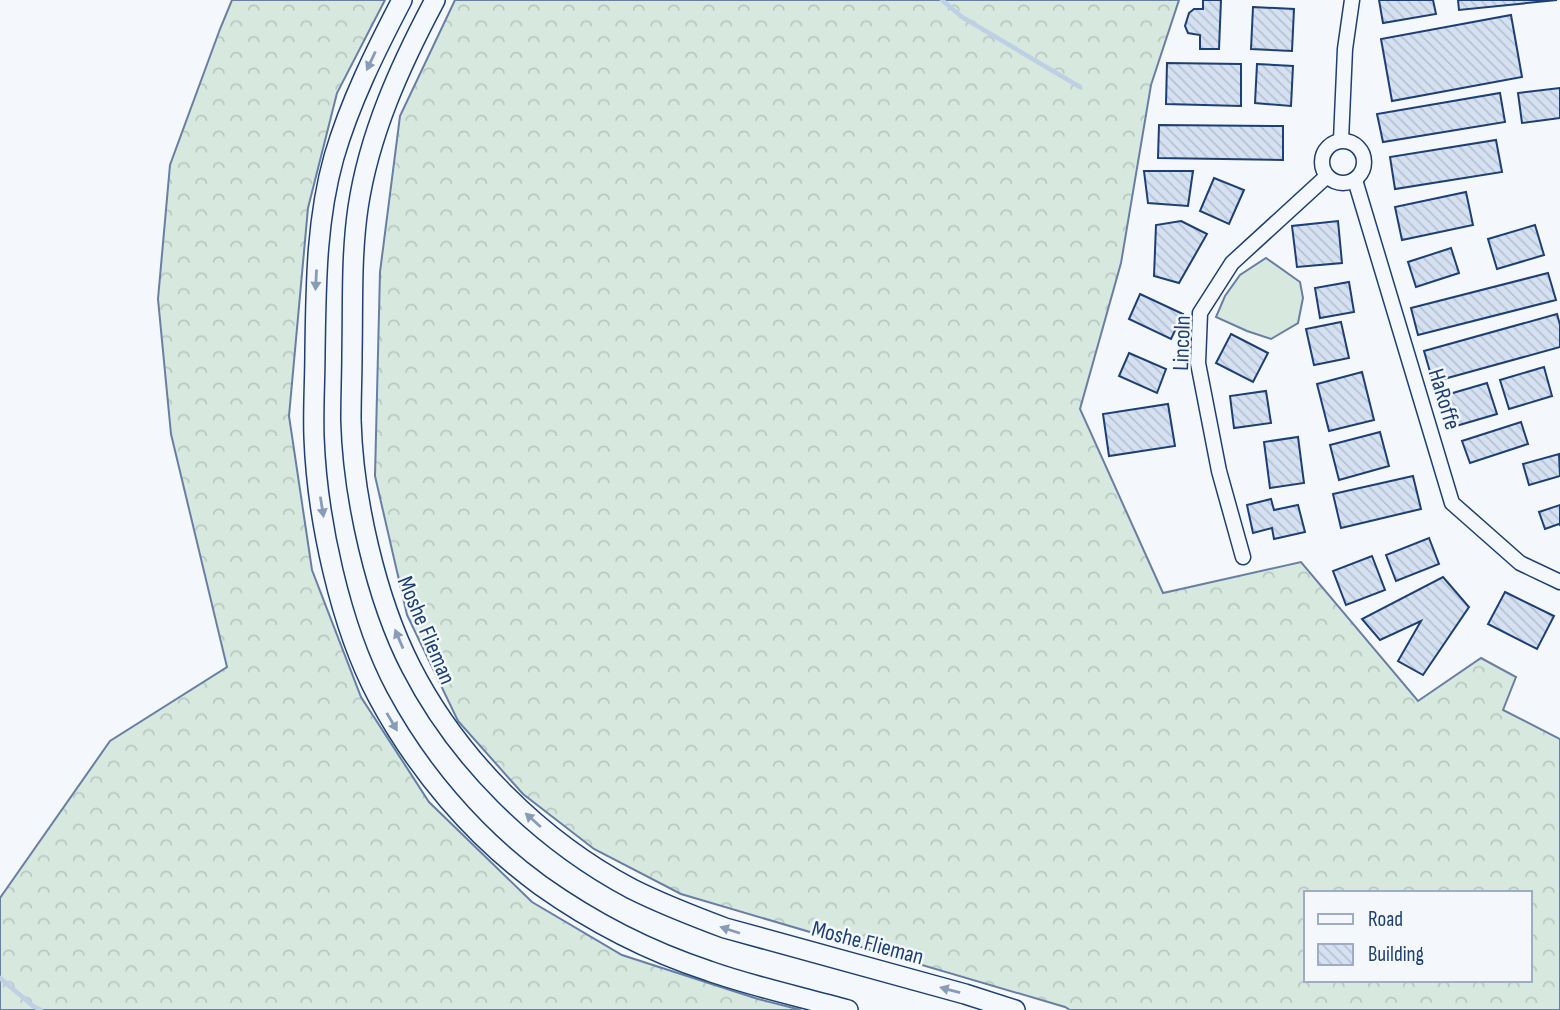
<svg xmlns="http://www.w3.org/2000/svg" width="1560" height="1010" font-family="'Sofia Sans Condensed',sans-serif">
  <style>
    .green { fill: #d7e8df; stroke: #687fa3; stroke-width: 2 }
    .forest { fill: url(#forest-crowns); stroke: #687fa3; stroke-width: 2; fill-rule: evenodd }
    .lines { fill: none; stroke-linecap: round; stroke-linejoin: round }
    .stream { stroke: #bed0e5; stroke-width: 4.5 }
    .building { fill: url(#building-back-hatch); stroke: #1d3f73; stroke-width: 2 }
    .street-casing { stroke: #1d3f73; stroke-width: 17 }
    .secondary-casing { stroke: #1d3f73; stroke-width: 22 }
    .street { stroke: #f4f7fb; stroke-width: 14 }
    .secondary { stroke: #f4f7fb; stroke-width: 19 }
    .oneway { fill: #889bb7 }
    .labels { text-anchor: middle; stroke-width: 5; stroke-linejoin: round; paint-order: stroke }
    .street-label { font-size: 23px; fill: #1d3f73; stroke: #f4f7fb }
  </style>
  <defs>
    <pattern id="forest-crowns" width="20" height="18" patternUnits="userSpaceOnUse" patternTransform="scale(1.75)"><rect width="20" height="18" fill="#d7e8df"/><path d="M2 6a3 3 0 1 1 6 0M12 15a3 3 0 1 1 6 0" fill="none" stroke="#b8c8c3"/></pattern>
    <pattern id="building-back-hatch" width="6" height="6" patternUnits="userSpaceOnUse" patternTransform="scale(1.75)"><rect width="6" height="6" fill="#d5e0f0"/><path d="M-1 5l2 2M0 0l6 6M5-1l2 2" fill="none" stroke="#b6c1d1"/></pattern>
  </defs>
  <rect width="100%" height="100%" fill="#f4f7fb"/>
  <!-- green -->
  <path class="green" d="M 1266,258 L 1300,282 L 1303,298 L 1298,323 L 1271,339 L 1247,331 L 1216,317 L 1225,296 L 1240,275 Z"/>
  <!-- forest -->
  <g class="forest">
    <path d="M 232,0 L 385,0 L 337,93 L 308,208 L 289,416 L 312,570 L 361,697 L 429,802 L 532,902 L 622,955 L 758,999 L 801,1010 L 0,1010 L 0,898 L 110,741 L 227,667 L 171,434 L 158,299 L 170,165 L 220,29 Z"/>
    <path d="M 455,0 L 1179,0 L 1151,85 L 1121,263 L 1080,409 L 1163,593 L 1301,562 L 1418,701 L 1481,658 L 1516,677 L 1503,710 L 1560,739 L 1560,1010 L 1070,1010 L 1065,1007 L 681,894 L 594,849 L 523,794 L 458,721 L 407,615 L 375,476 L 380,272 L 400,116 ZM 1306,893 L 1530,893 L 1530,980 L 1306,980 Z"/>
  </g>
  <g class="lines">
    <!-- stream -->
    <g class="stream">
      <path d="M 942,0 L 962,17 L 1080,87"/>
      <path d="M 0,978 L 33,1006 L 41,1010"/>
    </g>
  </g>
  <!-- building -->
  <g class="building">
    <path d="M 1203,0 L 1221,0 L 1219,49 L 1200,49 L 1200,35 L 1188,33 L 1185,26 L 1189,13 L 1194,9 L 1203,9 Z"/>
    <path d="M 1379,0 L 1433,0 L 1436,14 L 1383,23 Z"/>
    <path d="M 1458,0 L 1557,0 L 1459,10 Z"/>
    <path d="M 1253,7 L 1294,9 L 1292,51 L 1251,49 Z"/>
    <path d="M 1511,15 L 1522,77 L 1392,101 L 1381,39 Z"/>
    <path d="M 1167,63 L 1241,64 L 1241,106 L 1166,104 Z"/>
    <path d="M 1257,64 L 1293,66 L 1291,106 L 1255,103 Z"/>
    <path d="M 1560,88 L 1560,118 L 1522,123 L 1518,93 Z"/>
    <path d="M 1500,93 L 1505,122 L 1383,142 L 1377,114 Z"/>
    <path d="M 1159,125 L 1283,126 L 1283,160 L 1158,158 Z"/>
    <path d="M 1496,140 L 1502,172 L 1395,189 L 1390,157 Z"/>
    <path d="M 1144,171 L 1193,171 L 1188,206 L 1148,203 Z"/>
    <path d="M 1214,178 L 1244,190 L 1229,224 L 1200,211 Z"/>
    <path d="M 1466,192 L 1473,225 L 1402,240 L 1395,207 Z"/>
    <path d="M 1181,221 L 1207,234 L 1179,283 L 1154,276 L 1156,225 Z"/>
    <path d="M 1338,221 L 1342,263 L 1297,267 L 1292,226 Z"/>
    <path d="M 1535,225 L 1544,255 L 1497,269 L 1488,239 Z"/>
    <path d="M 1451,248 L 1459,273 L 1416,287 L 1408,262 Z"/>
    <path d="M 1548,273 L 1556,300 L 1418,335 L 1411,308 Z"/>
    <path d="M 1349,282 L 1354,312 L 1320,318 L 1315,288 Z"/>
    <path d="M 1140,294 L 1183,314 L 1171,339 L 1129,319 Z"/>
    <path d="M 1557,314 L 1560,325 L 1560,347 L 1433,382 L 1424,351 Z"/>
    <path d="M 1341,322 L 1349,358 L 1314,365 L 1306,329 Z"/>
    <path d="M 1231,334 L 1268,353 L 1253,382 L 1216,363 Z"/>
    <path d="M 1129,353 L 1166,369 L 1157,393 L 1119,376 Z"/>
    <path d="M 1544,367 L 1552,396 L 1509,409 L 1500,380 Z"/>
    <path d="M 1362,372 L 1374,420 L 1329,431 L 1317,384 Z"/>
    <path d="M 1487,383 L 1497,414 L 1456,426 L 1446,395 Z"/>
    <path d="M 1266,391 L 1271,423 L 1234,428 L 1230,396 Z"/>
    <path d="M 1168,404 L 1175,446 L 1109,456 L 1103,414 Z"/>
    <path d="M 1521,422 L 1528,444 L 1470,463 L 1462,441 Z"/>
    <path d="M 1380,432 L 1389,466 L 1339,480 L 1330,445 Z"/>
    <path d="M 1298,437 L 1304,483 L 1270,488 L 1264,442 Z"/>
    <path d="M 1559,454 L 1560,476 L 1529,485 L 1523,464 Z"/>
    <path d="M 1413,476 L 1421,509 L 1341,528 L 1333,494 Z"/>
    <path d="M 1271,499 L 1274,510 L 1298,505 L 1305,532 L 1274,539 L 1272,528 L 1253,533 L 1247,505 Z"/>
    <path d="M 1560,505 L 1560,525 L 1559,524 L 1545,529 L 1539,512 Z"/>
    <path d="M 1429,538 L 1439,564 L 1396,581 L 1386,555 Z"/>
    <path d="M 1372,556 L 1385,590 L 1346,605 L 1333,571 Z"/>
    <path d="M 1443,577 L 1469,607 L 1423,675 L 1398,661 L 1421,621 L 1380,640 L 1362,619 Z"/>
    <path d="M 1505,592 L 1554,616 L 1537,649 L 1488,624 Z"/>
  </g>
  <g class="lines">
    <!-- street casing -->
    <g class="street-casing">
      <g id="street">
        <path d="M 1341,140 L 1345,49 L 1352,0"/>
        <circle cx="1343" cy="162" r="21"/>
        <path d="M 1355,180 L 1452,503 L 1520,563 L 1560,582"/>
        <path d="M 1243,557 L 1219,471 L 1198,363 L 1200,313 L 1232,263 L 1327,176"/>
      </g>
    </g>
    <!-- secondary casing -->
    <g class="secondary-casing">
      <g id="secondary">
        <path d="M 402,0 C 376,50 350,102 334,157 C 316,221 316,286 315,352 C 315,380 313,409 314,437 C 317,518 340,626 378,697 C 417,770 473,836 540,885 C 592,922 648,951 709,971 C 754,987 802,997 848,1010"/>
        <path d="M 435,0 C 400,66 369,134 358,208 C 351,256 353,305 352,353 C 352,375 351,397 351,420 C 353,497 376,599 411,667 C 458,759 541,841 632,889 C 662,904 693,916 725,928 L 965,994 L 1015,1010"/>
      </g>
    </g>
    <!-- street -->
    <use href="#street" class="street"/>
    <!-- secondary -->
    <use href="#secondary" class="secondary"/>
  </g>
  <!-- one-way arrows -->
  <defs><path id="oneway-solid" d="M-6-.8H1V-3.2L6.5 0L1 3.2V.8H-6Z" transform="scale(1.75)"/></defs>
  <g class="oneway">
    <use href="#oneway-solid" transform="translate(371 61) rotate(115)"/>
    <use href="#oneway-solid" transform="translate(316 280) rotate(93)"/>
    <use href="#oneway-solid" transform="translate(322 507) rotate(81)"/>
    <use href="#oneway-solid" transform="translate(399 639) rotate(-113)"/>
    <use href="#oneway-solid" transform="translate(392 722) rotate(60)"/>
    <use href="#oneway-solid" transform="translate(533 820) rotate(-138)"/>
    <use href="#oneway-solid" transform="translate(730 930) rotate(-162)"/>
    <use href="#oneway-solid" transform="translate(950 990) rotate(-165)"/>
  </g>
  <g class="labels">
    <!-- street labels -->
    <g class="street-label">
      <text transform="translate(1181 343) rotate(-88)" y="8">Lincoln</text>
      <text transform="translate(1445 399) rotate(73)" y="8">HaRoffe</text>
      <text transform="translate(427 630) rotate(67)" y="8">Moshe Flieman</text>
      <text transform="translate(868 942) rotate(15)" y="8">Moshe Flieman</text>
    </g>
  </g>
  <!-- legend -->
  <rect x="1304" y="891" width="228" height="91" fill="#f4f7fb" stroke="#9eadc5" stroke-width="2"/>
  <rect x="1318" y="914" width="35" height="10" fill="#f4f7fb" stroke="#9eadc5" stroke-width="2"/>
  <text x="1368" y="926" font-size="21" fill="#1d3f73">Road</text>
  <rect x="1318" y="944" width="35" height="21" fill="url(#building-back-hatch)" stroke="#9eadc5" stroke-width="2"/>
  <text x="1368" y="961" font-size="21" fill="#1d3f73">Building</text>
</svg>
